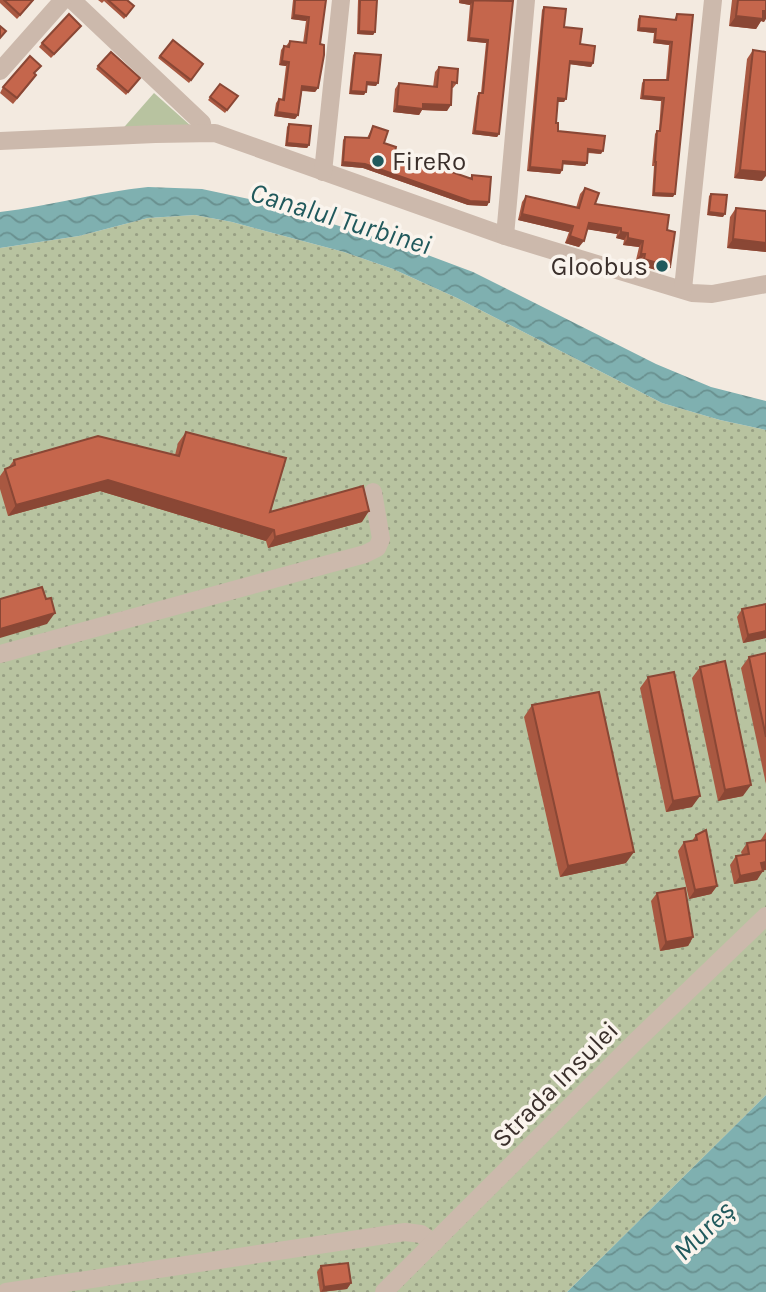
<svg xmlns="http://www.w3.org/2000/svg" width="766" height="1292" font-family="Karla,sans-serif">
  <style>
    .grass { fill: #b8c3a0 }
    .park { fill: url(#park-dots) }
    .water { fill: url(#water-waves) }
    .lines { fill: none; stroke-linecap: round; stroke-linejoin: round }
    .minor { stroke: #ccb9ac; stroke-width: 18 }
    .wall { fill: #a95841 }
    .shaded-wall { fill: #8a4735 }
    .building { fill: #c5664c; stroke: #8a4735; stroke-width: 2 }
    .poi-dot { fill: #20595c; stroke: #faf4ed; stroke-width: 2.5 }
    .labels { text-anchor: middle; stroke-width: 7; stroke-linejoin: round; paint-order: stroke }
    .poi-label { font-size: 26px; fill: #3a2f2b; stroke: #faf4ed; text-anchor: start }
    .street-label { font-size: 26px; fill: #3a2f2b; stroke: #faf4ed }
    .water-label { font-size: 28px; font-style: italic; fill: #20595c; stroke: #faf4ed }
  </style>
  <defs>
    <pattern id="park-dots" width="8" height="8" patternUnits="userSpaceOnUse" patternTransform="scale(1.75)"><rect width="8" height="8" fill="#b8c3a0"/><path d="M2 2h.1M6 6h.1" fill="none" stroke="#979f83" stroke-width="1.8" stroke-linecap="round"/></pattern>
    <pattern id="water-waves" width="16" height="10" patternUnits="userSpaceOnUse" patternTransform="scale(1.75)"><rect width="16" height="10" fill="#7fb0b0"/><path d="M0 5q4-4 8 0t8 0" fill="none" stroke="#69908f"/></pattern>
  </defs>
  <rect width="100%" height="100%" fill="#f3eae0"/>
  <!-- grass -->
  <path class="grass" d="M 154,93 L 191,126 L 119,133 Z"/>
  <!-- park -->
  <path class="park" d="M 195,215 L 232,222 L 344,252 L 393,269 L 457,298 L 662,403 L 720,420 L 766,430 L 766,1095 L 567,1292 L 0,1292 L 0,248 L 79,236 L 148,218 Z"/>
  <!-- water -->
  <g class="water">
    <path d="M 148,187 L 202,189 L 263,202 L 409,248 L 473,272 L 656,364 L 711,387 L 766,401 L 766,430 L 720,420 L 662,403 L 457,298 L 393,269 L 344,252 L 232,222 L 195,215 L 148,218 L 79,236 L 0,248 L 0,212 C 50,206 98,192 148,187 Z"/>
    <path d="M 766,1095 L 766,1292 L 567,1292 Z"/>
  </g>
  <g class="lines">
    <!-- minor -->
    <g class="minor">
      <path d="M 72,0 L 202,123 L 203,132"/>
      <path d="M 0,71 L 63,0"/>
      <path d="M 0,141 L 155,134 L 215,133 L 505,236 L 692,293 L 712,294 L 766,284"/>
      <path d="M 323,172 L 341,0"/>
      <path d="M 505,236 L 526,0"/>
      <path d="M 683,289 L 713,0"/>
      <path d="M 0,654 L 365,554 L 377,548 L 381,539 L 373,492"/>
      <path d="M 6,1292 L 405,1232 L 421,1234 L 434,1243"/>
      <path d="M 384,1292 L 637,1040 L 766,916"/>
    </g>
  </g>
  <!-- wall -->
  <g class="wall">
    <path d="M 0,0 L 34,0 L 17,19 L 0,3 Z"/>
    <path d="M 98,0 L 127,0 L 132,9 L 124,19 L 104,1 L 102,3 Z"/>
    <path d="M 293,0 L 326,0 L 320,44 L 318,88 L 315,92 L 302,91 L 298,115 L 295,119 L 274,116 L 276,103 L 279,99 L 282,99 L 286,66 L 279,65 L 281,50 L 284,46 L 286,46 L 290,41 L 303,43 L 306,21 L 291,19 Z"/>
    <path d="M 358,0 L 377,0 L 375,32 L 373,35 L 357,34 Z"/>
    <path d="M 459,0 L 503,0 L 499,134 L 497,137 L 472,134 L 477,96 L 479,93 L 481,93 L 486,43 L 467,41 L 470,5 L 459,3 Z"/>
    <path d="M 732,0 L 766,0 L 764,22 L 761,21 L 756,29 L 729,26 Z"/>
    <path d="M 544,7 L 580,44 L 593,63 L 591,67 L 570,64 L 564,102 L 558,102 L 556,123 L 558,131 L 601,154 L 588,153 L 587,163 L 585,166 L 562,164 L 562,170 L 560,174 L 527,171 L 542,10 Z"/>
    <path d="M 677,14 L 673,197 L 652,196 L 654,166 L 652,166 L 655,134 L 657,131 L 659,131 L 661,101 L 640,99 L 642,83 L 644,80 L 666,80 L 669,45 L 653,43 L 654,33 L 637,31 L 638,19 L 640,16 L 674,20 Z"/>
    <path d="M 78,30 L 51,58 L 39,47 L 42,43 Z"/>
    <path d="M 173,40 L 203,64 L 189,83 L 158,58 Z"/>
    <path d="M 753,50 L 762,181 L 734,178 L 747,59 Z"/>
    <path d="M 355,53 L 376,86 L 367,85 L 364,95 L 349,94 L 353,55 Z"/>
    <path d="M 98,66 L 140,78 L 126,95 L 96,69 Z"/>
    <path d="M 439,67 L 457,83 L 453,88 L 451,88 L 447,111 L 422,110 L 419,115 L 393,112 L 395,89 L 399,83 L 433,87 L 435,72 Z"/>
    <path d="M 35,74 L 36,75 L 32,81 L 13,104 L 0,93 L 3,87 Z"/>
    <path d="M 220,84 L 238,96 L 225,113 L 208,100 Z"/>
    <path d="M 289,124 L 309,145 L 307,148 L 285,146 L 287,127 Z"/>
    <path d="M 373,126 L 384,143 L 395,152 L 470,178 L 472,175 L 489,202 L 487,206 L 468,205 L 363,168 L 341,166 L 343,140 L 345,137 L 367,138 Z"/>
    <path d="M 585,188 L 595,204 L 667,230 L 670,267 L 665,273 L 640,265 L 640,260 L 636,260 L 639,247 L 623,245 L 624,240 L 616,238 L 617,234 L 587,229 L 579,247 L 565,243 L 569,232 L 518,220 L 522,202 L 526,196 L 576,208 L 580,194 Z"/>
    <path d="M 711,194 L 723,217 L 707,215 L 709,196 Z"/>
    <path d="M 736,208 L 766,211 L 766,252 L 727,248 L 730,217 Z"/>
    <path d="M 186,432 L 270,512 L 362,522 L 268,548 L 266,541 L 100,491 L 8,516 L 0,489 L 0,476 L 5,469 L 8,468 L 14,460 L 175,455 L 178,443 Z"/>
    <path d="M 766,604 L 766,638 L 743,643 L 737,617 L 742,609 Z"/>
    <path d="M 766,653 L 766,784 L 741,668 L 749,657 Z"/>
    <path d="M 700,667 L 743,796 L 718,801 L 692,678 Z"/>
    <path d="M 648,677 L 692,807 L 666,812 L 640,688 Z"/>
    <path d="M 532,705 L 626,863 L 560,877 L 524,717 Z"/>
    <path d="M 766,832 L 766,870 L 762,870 L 757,880 L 734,884 L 730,865 L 736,856 L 742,855 L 741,852 L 747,843 L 760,841 Z"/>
    <path d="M 696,835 L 717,886 L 711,894 L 689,899 L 678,851 L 684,842 L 692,841 Z"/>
    <path d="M 657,893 L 693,937 L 688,946 L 660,951 L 651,901 Z"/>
    <path d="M 321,1266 L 351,1283 L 347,1289 L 320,1292 L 317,1272 Z"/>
  </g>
  <!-- shaded-wall -->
  <g class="shaded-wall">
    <path d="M 461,0 L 473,2 L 470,5 L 459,3 Z"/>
    <path d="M 763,11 L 766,11 L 766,19 L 764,22 L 761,21 L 756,29 L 729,26 L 736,16 Z"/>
    <path d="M 294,15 L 309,17 L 306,21 L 291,19 Z"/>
    <path d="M 639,28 L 656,29 L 654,33 L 637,31 Z"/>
    <path d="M 359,31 L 375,32 L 373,35 L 357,34 Z"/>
    <path d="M 469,38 L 488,40 L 486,43 L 467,41 Z"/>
    <path d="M 655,40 L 672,42 L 669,45 L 653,43 Z"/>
    <path d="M 282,61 L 289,62 L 286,66 L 279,65 Z"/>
    <path d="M 570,61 L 593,63 L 591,67 L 568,64 Z"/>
    <path d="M 367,82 L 378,83 L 376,86 L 365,85 Z"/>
    <path d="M 302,86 L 318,88 L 315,92 L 299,90 Z"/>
    <path d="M 351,91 L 366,92 L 364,95 L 349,94 Z"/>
    <path d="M 643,96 L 664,98 L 661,101 L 640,99 Z"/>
    <path d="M 558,98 L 566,99 L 564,102 L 556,102 Z"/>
    <path d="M 423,104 L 451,105 L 447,111 L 422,110 L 419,115 L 393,112 L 397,106 Z"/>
    <path d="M 277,112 L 298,115 L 295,119 L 274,116 Z"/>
    <path d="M 475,131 L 499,134 L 497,137 L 472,134 Z"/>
    <path d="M 287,143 L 309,145 L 307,148 L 285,146 Z"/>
    <path d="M 588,149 L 603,151 L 601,154 L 586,152 Z"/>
    <path d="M 563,161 L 587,163 L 585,166 L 560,164 Z"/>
    <path d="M 343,162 L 365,164 L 489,202 L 487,206 L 468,205 L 363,168 L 341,166 Z"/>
    <path d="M 530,167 L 562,170 L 560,174 L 527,171 Z"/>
    <path d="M 740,170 L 766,172 L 766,176 L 762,181 L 734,178 Z"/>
    <path d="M 654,193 L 675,194 L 673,197 L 652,196 Z"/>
    <path d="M 709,212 L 725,214 L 723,217 L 707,215 Z"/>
    <path d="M 522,214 L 573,226 L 569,232 L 518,220 Z"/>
    <path d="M 589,223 L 621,228 L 617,234 L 585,229 Z"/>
    <path d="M 621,232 L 628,233 L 624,240 L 616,238 Z"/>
    <path d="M 570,236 L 584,241 L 579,247 L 565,243 Z"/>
    <path d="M 628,238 L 643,241 L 639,247 L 623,245 Z"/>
    <path d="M 733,239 L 766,243 L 766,252 L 727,248 Z"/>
    <path d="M 641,254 L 645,254 L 640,260 L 636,260 Z"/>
    <path d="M 644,259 L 670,267 L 665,273 L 640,265 Z"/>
    <path d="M 108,480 L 274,530 L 266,541 L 100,491 L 8,516 L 16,505 Z"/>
    <path d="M 369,511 L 362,522 L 268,548 L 275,537 Z"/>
    <path d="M 55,613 L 47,624 L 0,638 L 0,629 Z"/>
    <path d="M 766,631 L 766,638 L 743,643 L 748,635 Z"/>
    <path d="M 751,785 L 743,796 L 718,801 L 725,790 Z"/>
    <path d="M 700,796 L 692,807 L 666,812 L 673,801 Z"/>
    <path d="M 634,852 L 626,863 L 560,877 L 568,866 Z"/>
    <path d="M 766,862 L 766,870 L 755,872 L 761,863 Z"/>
    <path d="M 763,871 L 757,880 L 734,884 L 740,876 Z"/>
    <path d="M 717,886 L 711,894 L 689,899 L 695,890 Z"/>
    <path d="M 693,937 L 688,946 L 660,951 L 666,942 Z"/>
    <path d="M 351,1283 L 347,1289 L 321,1292 L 324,1287 Z"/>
  </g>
  <!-- building -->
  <g class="building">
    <path d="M 4,0 L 33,0 L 20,15 Z"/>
    <path d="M 108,0 L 127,0 L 134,6 L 126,16 Z"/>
    <path d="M 295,0 L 326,0 L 320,44 L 324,45 L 324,55 L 318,88 L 302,86 L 298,115 L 277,112 L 279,99 L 284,100 L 289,62 L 282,61 L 284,46 L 289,47 L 290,41 L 306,43 L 309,17 L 294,15 Z"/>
    <path d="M 360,0 L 377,0 L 375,32 L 359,31 Z"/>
    <path d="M 461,0 L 513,1 L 499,134 L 475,131 L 479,93 L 483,93 L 488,40 L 469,38 L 473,2 Z"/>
    <path d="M 738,0 L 766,0 L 766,11 L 763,11 L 763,19 L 736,16 Z"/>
    <path d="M 544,7 L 566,9 L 564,27 L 582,29 L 580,44 L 595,46 L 593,63 L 570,61 L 566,99 L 558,98 L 556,123 L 558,123 L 558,131 L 605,136 L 603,151 L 588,149 L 587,163 L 563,161 L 562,170 L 530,167 Z"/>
    <path d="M 69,14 L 81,26 L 54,54 L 42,43 Z"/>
    <path d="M 677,14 L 693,15 L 675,194 L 654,193 L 656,162 L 655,162 L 657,131 L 660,131 L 664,98 L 643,96 L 644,80 L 668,80 L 672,42 L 655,40 L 656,29 L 639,28 L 640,16 L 676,20 Z"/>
    <path d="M 0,26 L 6,31 L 0,38 Z"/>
    <path d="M 173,40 L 203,64 L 191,80 L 160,56 Z"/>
    <path d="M 753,50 L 766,52 L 766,172 L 740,170 Z"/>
    <path d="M 111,52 L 140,78 L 128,92 L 98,66 Z"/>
    <path d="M 355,53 L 381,55 L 378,83 L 367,82 L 366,92 L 351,91 Z"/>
    <path d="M 30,56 L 41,66 L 34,73 L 36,75 L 17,98 L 3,87 Z"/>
    <path d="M 439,67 L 458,69 L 457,83 L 452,82 L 451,105 L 423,104 L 423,109 L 397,106 L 399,83 L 437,87 Z"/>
    <path d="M 220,84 L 238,96 L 227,110 L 210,97 Z"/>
    <path d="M 289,124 L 311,126 L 309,145 L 287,143 Z"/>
    <path d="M 373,126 L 388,131 L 384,143 L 396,147 L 395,152 L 426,162 L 430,158 L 445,163 L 443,169 L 472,179 L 472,175 L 491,177 L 489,202 L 470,201 L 365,164 L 343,162 L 345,137 L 369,138 Z"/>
    <path d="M 585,188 L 599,193 L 595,204 L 669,215 L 667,230 L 675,232 L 670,267 L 644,259 L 645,254 L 641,254 L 643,241 L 628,238 L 628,233 L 621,232 L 621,228 L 589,223 L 584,241 L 570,236 L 573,226 L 522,214 L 526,196 L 579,208 Z"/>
    <path d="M 711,194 L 727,195 L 725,214 L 709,212 Z"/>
    <path d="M 736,208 L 766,211 L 766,243 L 733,239 Z"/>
    <path d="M 186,432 L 286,458 L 270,512 L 363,486 L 369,511 L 275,537 L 274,530 L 108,480 L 16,505 L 5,469 L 15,465 L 14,460 L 98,436 L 179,456 Z"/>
    <path d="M 42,587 L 46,599 L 51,598 L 55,613 L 0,629 L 0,599 Z"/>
    <path d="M 766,604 L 766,631 L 748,635 L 742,609 Z"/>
    <path d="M 766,653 L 766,737 L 749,657 Z"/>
    <path d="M 725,661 L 751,785 L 725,790 L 700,667 Z"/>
    <path d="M 674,672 L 700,796 L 673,801 L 648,677 Z"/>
    <path d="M 599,692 L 634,852 L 568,866 L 532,705 Z"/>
    <path d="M 706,830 L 717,886 L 695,890 L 684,842 L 697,840 L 696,835 Z"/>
    <path d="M 766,840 L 766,862 L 761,863 L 763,871 L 740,876 L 736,856 L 749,854 L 747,843 Z"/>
    <path d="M 685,888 L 693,937 L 666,942 L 657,893 Z"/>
    <path d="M 348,1263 L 351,1283 L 324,1287 L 321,1266 Z"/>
  </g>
  <!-- markers -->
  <g class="poi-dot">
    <circle cx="378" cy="161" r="7"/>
    <circle cx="662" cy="266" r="7"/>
  </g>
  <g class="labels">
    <!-- poi labels -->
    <g class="poi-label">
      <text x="392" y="170">FireRo</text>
      <text x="648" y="275" text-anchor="end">Gloobus</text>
    </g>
    <!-- street labels -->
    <g class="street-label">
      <text transform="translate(555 1084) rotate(-45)" y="9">Strada Insulei</text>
    </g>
    <!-- water labels -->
    <g class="water-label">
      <text transform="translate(341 218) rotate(17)" y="10">Canalul Turbinei</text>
      <text transform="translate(703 1230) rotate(-44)" y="10">Mureș</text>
    </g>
  </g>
</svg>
